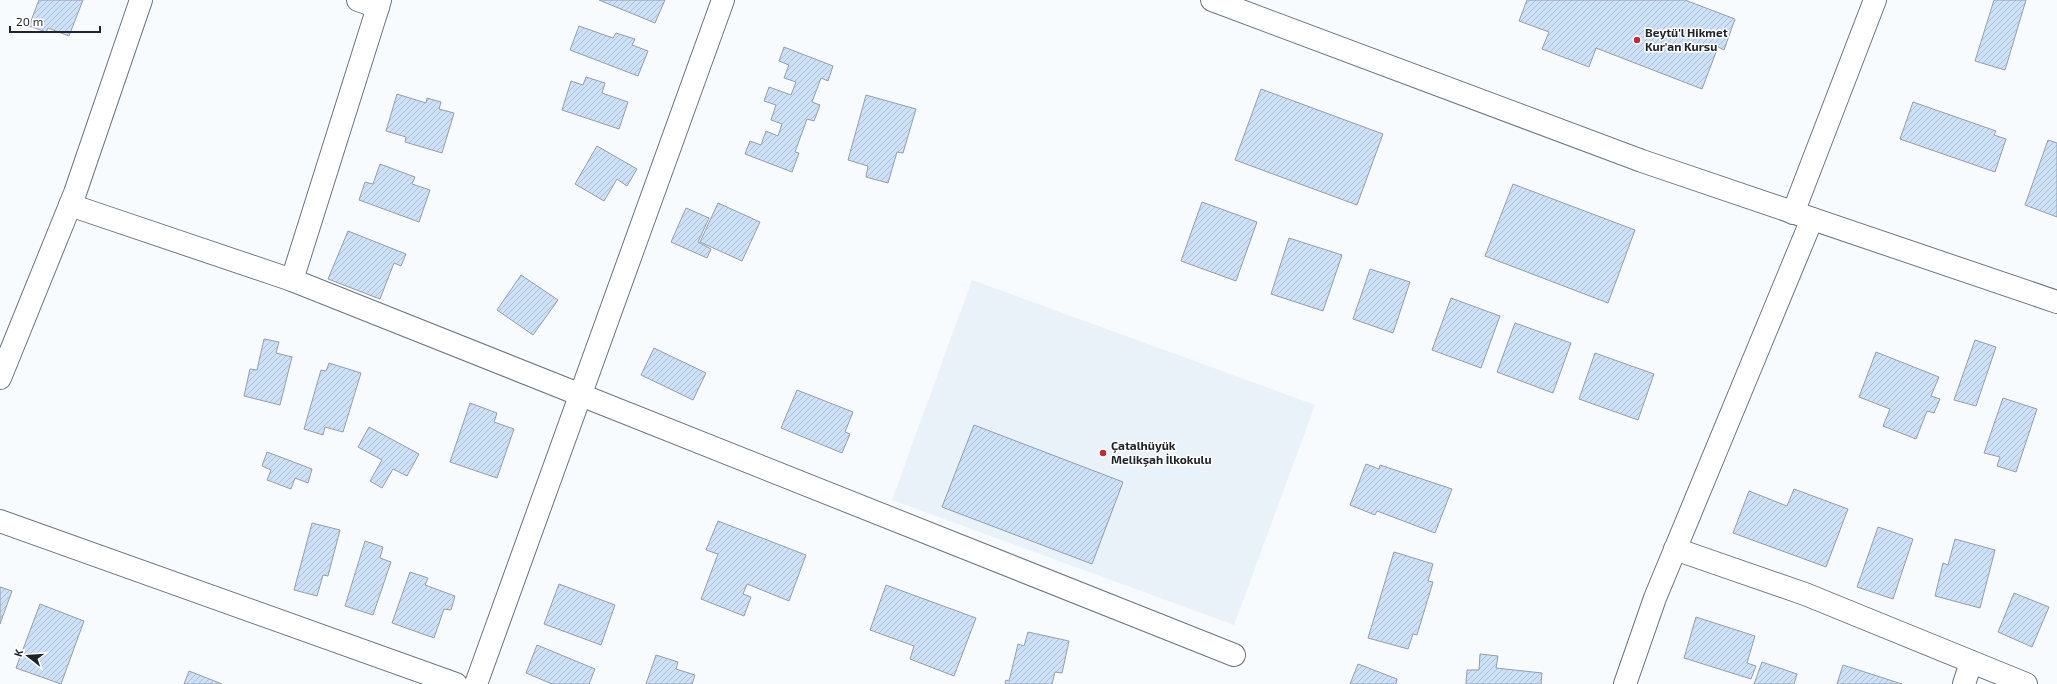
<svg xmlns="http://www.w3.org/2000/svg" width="2057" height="684" font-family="'Exo 2',sans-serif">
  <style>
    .built { fill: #e9f1f9 }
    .building { fill: url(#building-hatch); stroke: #929eab }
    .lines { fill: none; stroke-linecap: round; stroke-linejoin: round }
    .minor-casing { stroke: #6a7682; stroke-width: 24 }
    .tertiary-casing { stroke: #6a7682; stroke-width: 24 }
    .minor { stroke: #fff; stroke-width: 22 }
    .tertiary { stroke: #fff; stroke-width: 22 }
    .poi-dot { fill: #bd2d32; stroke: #fff; stroke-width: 1.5 }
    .labels { text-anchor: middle; stroke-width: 3; stroke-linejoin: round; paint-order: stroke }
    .poi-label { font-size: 12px; font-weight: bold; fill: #1f2429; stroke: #fff; text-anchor: start }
  </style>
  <defs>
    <pattern id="building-hatch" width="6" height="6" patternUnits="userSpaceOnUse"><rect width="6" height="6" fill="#cce1f7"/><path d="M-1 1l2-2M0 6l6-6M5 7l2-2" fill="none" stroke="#afc1d4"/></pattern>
  </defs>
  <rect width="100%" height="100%" fill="#f8fbfd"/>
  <!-- built -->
  <path class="built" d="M 972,280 L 1315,405 L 1234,625 L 892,500 Z"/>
  <!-- building -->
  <g class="building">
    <path d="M 39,0 L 83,0 L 69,36 L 48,28 L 46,32 L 29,26 Z"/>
    <path d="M 599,0 L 665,0 L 655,23 Z"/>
    <path d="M 1527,0 L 1685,0 L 1735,19 L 1724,50 L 1718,47 L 1702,89 L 1596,48 L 1589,67 L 1542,49 L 1549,32 L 1519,21 Z"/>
    <path d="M 1994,0 L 2026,0 L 2005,70 L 1975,61 Z"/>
    <path d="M 579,26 L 613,38 L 616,33 L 635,39 L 632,45 L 648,51 L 638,76 L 570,50 Z"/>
    <path d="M 784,47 L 833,66 L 828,81 L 821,78 L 812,102 L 820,105 L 814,121 L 807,119 L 795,152 L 799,153 L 792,172 L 745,154 L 750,141 L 761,145 L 766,131 L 778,136 L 782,124 L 771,120 L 776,105 L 764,101 L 769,87 L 791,95 L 796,82 L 784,78 L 789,65 L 779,61 Z"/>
    <path d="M 586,77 L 605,83 L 602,93 L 628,102 L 619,129 L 562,110 L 571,81 L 583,85 Z"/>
    <path d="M 1261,89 L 1383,134 L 1357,205 L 1235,160 Z"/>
    <path d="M 397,94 L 426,103 L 427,98 L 441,102 L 439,109 L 454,113 L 442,153 L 405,142 L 406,137 L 386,131 Z"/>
    <path d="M 866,95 L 916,109 L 903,153 L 897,152 L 888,183 L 866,177 L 868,166 L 848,160 Z"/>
    <path d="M 1913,102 L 1996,131 L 1994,135 L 2006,139 L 1995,172 L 1900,139 Z"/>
    <path d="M 2048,140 L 2057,143 L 2057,217 L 2025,205 Z"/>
    <path d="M 597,146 L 637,169 L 627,186 L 617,179 L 604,201 L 575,184 Z"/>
    <path d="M 380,164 L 415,177 L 412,184 L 430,190 L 419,222 L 359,200 L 365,182 L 373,184 Z"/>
    <path d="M 1513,184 L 1635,230 L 1608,303 L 1485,256 Z"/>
    <path d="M 1202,202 L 1257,222 L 1236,281 L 1181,261 Z"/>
    <path d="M 718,203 L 760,222 L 742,261 L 700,242 Z"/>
    <path d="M 686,208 L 709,218 L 698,242 L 711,249 L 707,258 L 671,242 Z"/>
    <path d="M 348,231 L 406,254 L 401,266 L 394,263 L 380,299 L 328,279 Z"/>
    <path d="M 1289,238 L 1342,255 L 1323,311 L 1271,294 Z"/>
    <path d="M 1370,269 L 1410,282 L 1393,333 L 1353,319 Z"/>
    <path d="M 521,275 L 558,300 L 533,335 L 497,310 Z"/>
    <path d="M 1451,298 L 1500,316 L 1481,368 L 1432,350 Z"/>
    <path d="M 1515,323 L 1571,343 L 1553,393 L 1497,372 Z"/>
    <path d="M 264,339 L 279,342 L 276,353 L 292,357 L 280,405 L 244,396 L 250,369 L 257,370 Z"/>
    <path d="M 1975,340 L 1996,347 L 1976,406 L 1954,400 Z"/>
    <path d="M 654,348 L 706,373 L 693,400 L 641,375 Z"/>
    <path d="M 1876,352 L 1939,377 L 1931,396 L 1940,399 L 1934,413 L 1927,411 L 1916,439 L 1883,426 L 1890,409 L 1859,397 Z"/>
    <path d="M 1595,353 L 1654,374 L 1638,420 L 1579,399 Z"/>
    <path d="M 329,363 L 361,373 L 343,432 L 325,427 L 323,435 L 304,429 L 321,370 L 326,371 Z"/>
    <path d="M 797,390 L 853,412 L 845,432 L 850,434 L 842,453 L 781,428 Z"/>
    <path d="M 2003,398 L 2037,409 L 2016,472 L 1997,466 L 2000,457 L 1984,453 Z"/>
    <path d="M 470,403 L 497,413 L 494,422 L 514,429 L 497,478 L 450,462 Z"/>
    <path d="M 974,425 L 1123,482 L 1092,564 L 942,507 Z"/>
    <path d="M 369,427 L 419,454 L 407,476 L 393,469 L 382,488 L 370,481 L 382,460 L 358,447 Z"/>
    <path d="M 267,452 L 312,469 L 308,483 L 295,478 L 291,489 L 267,480 L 271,470 L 262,466 Z"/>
    <path d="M 1366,464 L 1379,469 L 1380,465 L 1452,489 L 1435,533 L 1377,511 L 1375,515 L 1350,505 Z"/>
    <path d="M 1794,489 L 1848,509 L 1826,567 L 1733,533 L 1749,491 L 1787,506 Z"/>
    <path d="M 718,521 L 806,555 L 789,601 L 747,584 L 743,594 L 751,597 L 744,616 L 701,599 L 718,554 L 706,550 Z"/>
    <path d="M 312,523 L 340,530 L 328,576 L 323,575 L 317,596 L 294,590 Z"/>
    <path d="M 1878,527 L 1913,539 L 1893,599 L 1857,587 Z"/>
    <path d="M 1955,539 L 1995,550 L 1980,608 L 1935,596 L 1943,563 L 1948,565 Z"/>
    <path d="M 365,541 L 383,547 L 380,558 L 391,562 L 373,615 L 345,606 Z"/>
    <path d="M 1394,552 L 1433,564 L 1428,581 L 1433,582 L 1417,635 L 1413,634 L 1408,649 L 1368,638 Z"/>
    <path d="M 410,572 L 428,578 L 425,585 L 455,596 L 451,610 L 444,609 L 434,638 L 392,623 Z"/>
    <path d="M 559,584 L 615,605 L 601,645 L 544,624 Z"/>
    <path d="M 886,585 L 976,618 L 954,676 L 910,659 L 914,646 L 870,630 Z"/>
    <path d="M 0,587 L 12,591 L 0,624 Z"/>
    <path d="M 2014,593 L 2049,607 L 2032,647 L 1998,632 Z"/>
    <path d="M 40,604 L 84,621 L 61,684 L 16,668 Z"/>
    <path d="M 1696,617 L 1755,636 L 1747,663 L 1756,666 L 1751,679 L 1684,658 Z"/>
    <path d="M 1028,632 L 1069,641 L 1062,673 L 1055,672 L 1052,684 L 1005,684 L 1006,680 L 1009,681 L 1018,644 L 1024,646 Z"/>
    <path d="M 537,645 L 595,669 L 589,684 L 552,684 L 526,673 Z"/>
    <path d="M 1480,654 L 1498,656 L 1496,668 L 1542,673 L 1541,684 L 1466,684 L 1467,670 L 1479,670 Z"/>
    <path d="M 656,655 L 678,662 L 676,669 L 695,675 L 692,684 L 646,684 Z"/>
    <path d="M 1762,662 L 1797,674 L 1794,684 L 1754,684 Z"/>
    <path d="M 1358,664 L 1397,679 L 1396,684 L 1350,684 Z"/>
    <path d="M 1843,665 L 1902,684 L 1837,684 Z"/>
    <path d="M 189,671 L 222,684 L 184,684 Z"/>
  </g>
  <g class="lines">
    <!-- minor casing -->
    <g class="minor-casing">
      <g id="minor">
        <path d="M 358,0 L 378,7 L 380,0"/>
        <path d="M 378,7 L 292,280 L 1234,655"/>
        <path d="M 70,205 L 292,280"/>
        <path d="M 1793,213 L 1875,0"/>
        <path d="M 0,378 L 75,193 L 141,0"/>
        <path d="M 0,521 L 456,684"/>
        <path d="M 1675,549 L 1805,594 L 2026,684"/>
        <path d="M 476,684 L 723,0"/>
        <path d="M 1625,684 L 1655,598 L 1812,219"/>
        <path d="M 1964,684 L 1971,662"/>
      </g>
    </g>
    <!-- tertiary casing -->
    <g class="tertiary-casing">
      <path id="tertiary" d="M 1212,0 L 1642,161 L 2057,302"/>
    </g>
    <!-- minor -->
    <use href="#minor" class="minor"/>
    <!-- tertiary -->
    <use href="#tertiary" class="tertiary"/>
  </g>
  <!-- markers -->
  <g class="poi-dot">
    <circle cx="1637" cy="40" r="4"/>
    <circle cx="1103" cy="453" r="4"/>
  </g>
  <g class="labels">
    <!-- poi labels -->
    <g class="poi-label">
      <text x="1645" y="37">Beytü'l Hikmet<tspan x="1645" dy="14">Kur'an Kursu</tspan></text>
      <text x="1111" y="450">Çatalhüyük<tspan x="1111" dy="14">Melikşah İlkokulu</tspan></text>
    </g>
  </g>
  <!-- north arrow -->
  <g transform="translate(28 656) rotate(287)" stroke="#ffffff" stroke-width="3" paint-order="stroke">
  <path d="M0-3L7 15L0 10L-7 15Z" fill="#1f2429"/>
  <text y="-6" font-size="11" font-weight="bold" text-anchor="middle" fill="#1f2429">K</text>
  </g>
  <!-- scale -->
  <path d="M10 26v6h90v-6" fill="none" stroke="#1f2429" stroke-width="2"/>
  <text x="16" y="26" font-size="12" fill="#1f2429" stroke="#ffffff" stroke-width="3" paint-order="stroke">20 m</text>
</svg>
